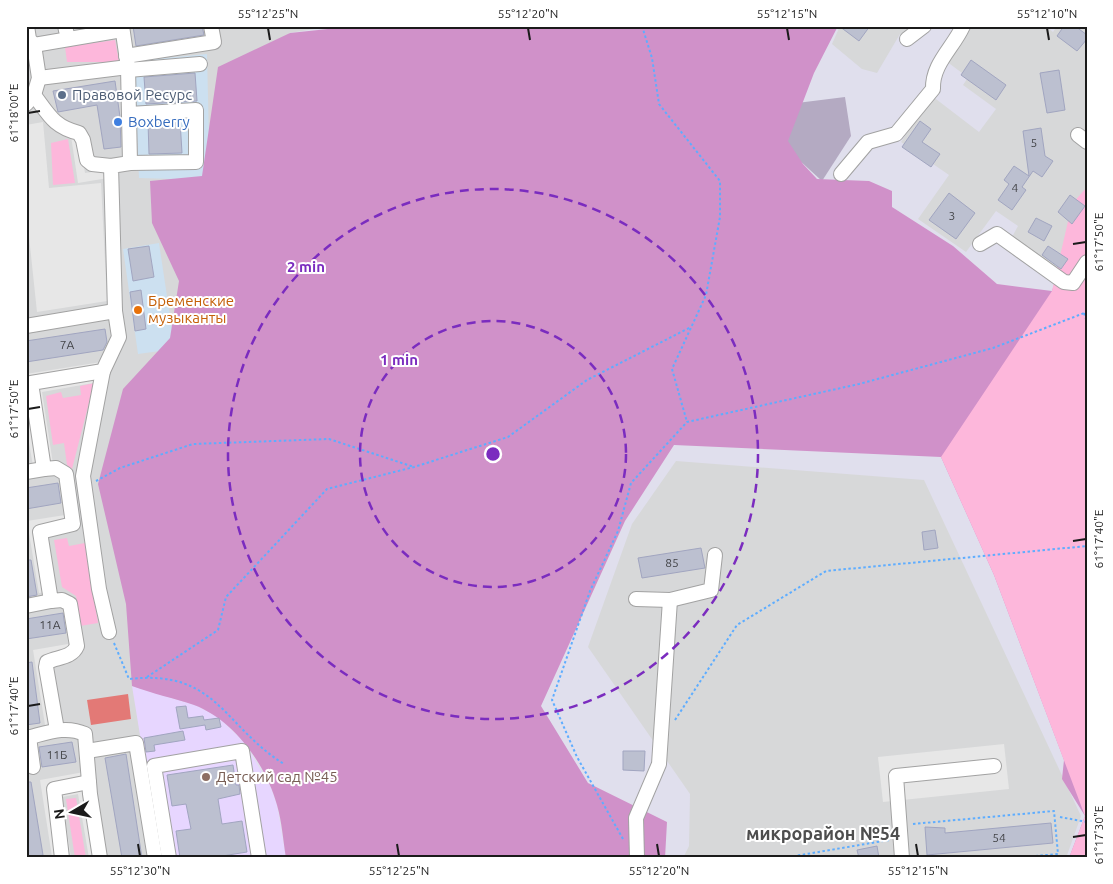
<svg xmlns="http://www.w3.org/2000/svg" width="1113" height="884" font-family="Ubuntu,sans-serif">
  <style>
    .residential { fill: #d7d8d9 }
    .commercial { fill: #cce0f0 }
    .education { fill: #e7d6ff }
    .construction { fill: #b4aac2 }
    .forest { fill: #d091c9 }
    .park { fill: #fdb7db }
    .pitch { fill: #e37976 }
    .parking { fill: #e7e7e7 }
    .building { fill: #bcc0d0; stroke: #a1a5c0 }
    .lines { fill: none; stroke-linecap: round; stroke-linejoin: round }
    .minor-casing { stroke: #a2a2a2; stroke-width: 16 }
    .path { stroke: #5eadff; stroke-width: 2; stroke-dasharray: 2.5 2.5; stroke-linecap: butt }
    .minor { stroke: #fff; stroke-width: 14 }
    .ticks { fill: none; stroke: #1b1b1b; stroke-width: 2 }
    .ring { fill: none; stroke: #7b2cbf; stroke-width: 2.5; stroke-dasharray: 9 6 }
    .service-dot { fill: #5c6f8a; stroke: #fff; stroke-width: 2 }
    .shop-dot { fill: #3f7fe0; stroke: #fff; stroke-width: 2 }
    .food-dot { fill: #e8710a; stroke: #fff; stroke-width: 2 }
    .education-dot { fill: #8d6e63; stroke: #fff; stroke-width: 2 }
    .labels { text-anchor: middle; stroke-width: 4; stroke-linejoin: round; paint-order: stroke }
    .number-label { font-size: 12px; fill: #434448 }
    .service-label { font-size: 15px; fill: #4e5e75; stroke: #fff; text-anchor: start }
    .shop-label { font-size: 15px; fill: #366cbe; stroke: #fff; text-anchor: start }
    .food-label { font-size: 15px; fill: #c56008; stroke: #fff; text-anchor: start }
    .education-label { font-size: 15px; fill: #785e54; stroke: #fff; text-anchor: start }
    .quarter-label { font-size: 18px; font-weight: bold; fill: #4e4e4e; stroke: #fff }
    .centre { fill: #7b2cbf; stroke: #fff; stroke-width: 2.5 }
    .ring-label { font-size: 15px; text-anchor: middle; font-weight: bold; fill: #7b2cbf; stroke: #fff; stroke-width: 4; stroke-linejoin: round; paint-order: stroke }
    .neatline { fill: none; stroke: #1b1b1b; stroke-width: 2 }
    .ticks-label { font-size: 12px; text-anchor: middle; fill: #1b1b1b }
  </style>
  <rect width="100%" height="100%" fill="#e0dfed"/>
  <!-- residential -->
  <g class="residential">
    <path d="M 26,26 L 333,26 L 289,33 L 160,858 L 26,858 Z"/>
    <path d="M 840,26 L 911,26 L 904,36 L 900,34 L 877,73 L 862,69 L 832,44 Z"/>
    <path d="M 971,26 L 1046,26 L 1053,32 L 1057,26 L 1087,26 L 1087,226 L 1062,278 L 1012,237 L 1018,226 L 996,211 L 966,252 L 918,219 L 949,175 L 901,142 L 932,96 L 979,132 L 996,109 L 963,85 L 967,79 L 961,75 L 962,73 L 946,61 Z"/>
    <path d="M 676,461 L 924,480 L 1081,816 L 1066,858 L 683,858 L 689,846 L 690,794 L 588,647 L 632,524 Z"/>
  </g>
  <!-- commercial -->
  <g class="commercial">
    <path d="M 207,54 L 210,180 L 139,178 L 134,61 Z"/>
    <path d="M 159,243 L 175,349 L 138,354 L 123,249 Z"/>
  </g>
  <!-- education -->
  <path class="education" d="M 132,686 L 195,705 L 218,717 L 245,743 L 271,788 L 277,805 L 286,858 L 160,858 Z"/>
  <!-- construction -->
  <path class="construction" d="M 845,97 L 851,136 L 822,181 L 786,148 L 797,103 Z"/>
  <!-- forest -->
  <path class="forest" d="M 356,26 L 838,26 L 814,73 L 788,141 L 803,164 L 817,179 L 869,181 L 892,191 L 892,207 L 953,246 L 997,284 L 1052,291 L 1087,187 L 1087,858 L 1069,858 L 1085,816 L 1062,779 L 1064,760 L 994,575 L 941,457 L 674,445 L 625,521 L 541,706 L 588,783 L 667,822 L 665,858 L 286,858 C 283,840 282,822 277,805 C 266,765 234,720 194,705 C 174,698 153,694 132,686 L 126,604 L 98,484 L 123,389 L 170,338 L 179,281 L 152,223 L 150,181 L 202,176 L 218,67 L 290,33 Z"/>
  <!-- park -->
  <g class="park">
    <path d="M 115,40 L 119,62 L 67,62 L 65,47 Z"/>
    <path d="M 68,139 L 75,183 L 53,185 L 51,143 Z"/>
    <path d="M 1087,187 L 1087,858 L 1069,858 L 1085,816 L 994,575 L 941,457 L 1052,291 L 1072,204 Z"/>
    <path d="M 94,383 L 72,469 L 67,465 L 64,443 L 53,445 L 46,396 L 61,392 L 63,398 L 81,395 L 80,386 Z"/>
    <path d="M 67,538 L 69,546 L 85,543 L 98,623 L 80,626 L 76,596 L 62,587 L 54,540 Z"/>
    <path d="M 76,798 L 86,858 L 75,858 L 66,799 Z"/>
  </g>
  <!-- pitch -->
  <path class="pitch" d="M 128,694 L 131,719 L 91,725 L 87,700 Z"/>
  <!-- parking -->
  <g class="parking">
    <path d="M 43,122 L 49,188 L 101,183 L 107,301 L 37,312 L 26,208 L 26,125 Z"/>
    <path d="M 79,135 L 85,173 L 107,170 L 108,178 L 78,183 L 71,136 Z"/>
    <path d="M 101,362 L 103,369 L 27,381 L 40,464 L 33,466 L 26,425 L 26,374 Z"/>
    <path d="M 98,375 L 99,382 L 42,392 L 53,464 L 46,465 L 33,386 Z"/>
    <path d="M 65,515 L 66,522 L 35,527 L 46,592 L 39,593 L 27,521 Z"/>
    <path d="M 68,644 L 69,651 L 41,656 L 52,724 L 45,725 L 33,650 Z"/>
    <path d="M 1004,744 L 1009,789 L 883,802 L 878,757 Z"/>
    <path d="M 84,772 L 85,780 L 48,786 L 59,856 L 52,857 L 40,780 Z"/>
    <path d="M 84,786 L 96,858 L 89,858 L 78,794 L 62,797 L 71,858 L 65,858 L 55,791 Z"/>
  </g>
  <!-- building -->
  <g class="building">
    <path d="M 133,26 L 202,26 L 204,35 L 136,46 Z"/>
    <path d="M 839,26 L 870,26 L 859,41 Z"/>
    <path d="M 1064,26 L 1075,26 L 1087,35 L 1087,39 L 1077,51 L 1057,36 Z"/>
    <path d="M 971,60 L 1006,85 L 996,100 L 961,75 Z"/>
    <path d="M 1059,70 L 1065,110 L 1047,113 L 1040,73 Z"/>
    <path d="M 195,73 L 197,101 L 146,104 L 144,77 Z"/>
    <path d="M 115,81 L 120,117 L 121,147 L 104,149 L 97,105 L 58,112 L 53,91 Z"/>
    <path d="M 180,120 L 182,153 L 149,154 L 148,122 Z"/>
    <path d="M 920,121 L 931,129 L 922,142 L 940,154 L 931,167 L 902,147 Z"/>
    <path d="M 1041,128 L 1045,156 L 1053,161 L 1042,177 L 1033,171 L 1022,187 L 1026,190 L 1012,210 L 998,200 L 1009,184 L 1004,180 L 1014,166 L 1029,176 L 1023,131 Z"/>
    <path d="M 949,193 L 975,213 L 956,239 L 929,220 Z"/>
    <path d="M 1070,195 L 1085,206 L 1072,224 L 1058,212 Z"/>
    <path d="M 1036,218 L 1052,226 L 1044,241 L 1028,232 Z"/>
    <path d="M 149,246 L 154,277 L 133,281 L 128,249 Z"/>
    <path d="M 1048,246 L 1068,259 L 1061,269 L 1042,255 Z"/>
    <path d="M 141,290 L 146,329 L 135,331 L 130,292 Z"/>
    <path d="M 105,329 L 107,342 L 103,350 L 26,362 L 26,341 Z"/>
    <path d="M 58,483 L 61,503 L 26,509 L 26,488 Z"/>
    <path d="M 935,530 L 938,548 L 924,550 L 922,532 Z"/>
    <path d="M 701,548 L 705,568 L 642,578 L 638,558 Z"/>
    <path d="M 26,560 L 31,560 L 37,595 L 26,597 Z"/>
    <path d="M 63,613 L 66,633 L 26,639 L 26,619 Z"/>
    <path d="M 32,662 L 40,723 L 26,725 L 26,663 Z"/>
    <path d="M 186,706 L 188,718 L 203,716 L 204,720 L 219,718 L 221,727 L 206,730 L 205,725 L 180,729 L 176,707 Z"/>
    <path d="M 183,731 L 185,740 L 154,745 L 155,751 L 146,752 L 144,738 Z"/>
    <path d="M 72,742 L 76,762 L 42,767 L 39,747 Z"/>
    <path d="M 623,751 L 645,751 L 644,771 L 623,770 Z"/>
    <path d="M 126,754 L 142,858 L 122,858 L 105,758 Z"/>
    <path d="M 233,765 L 236,785 L 239,785 L 240,794 L 218,799 L 222,824 L 242,821 L 247,852 L 210,858 L 180,858 L 176,831 L 191,829 L 186,804 L 172,806 L 167,775 Z"/>
    <path d="M 26,782 L 31,782 L 43,855 L 29,858 L 26,858 Z"/>
    <path d="M 1051,823 L 1053,843 L 927,855 L 925,827 L 945,828 L 945,833 Z"/>
    <path d="M 877,846 L 879,858 L 859,858 L 857,850 Z"/>
  </g>
  <g class="lines">
    <!-- minor casing -->
    <g class="minor-casing">
      <g id="minor">
        <path d="M 65,26 L 68,39"/>
        <path d="M 907,39 L 924,26"/>
        <path d="M 34,45 L 122,30"/>
        <path d="M 126,56 L 214,42 L 211,26"/>
        <path d="M 128,70 L 200,64"/>
        <path d="M 39,78 L 128,67"/>
        <path d="M 34,95 C 49,115 54,127 79,133 L 83,140 L 87,160 L 92,164 L 111,166"/>
        <path d="M 26,104 L 34,95 L 39,78 L 34,45 L 29,39 L 27,26"/>
        <path d="M 129,114 L 196,110 L 196,162 L 130,163"/>
        <path d="M 1078,135 L 1087,142"/>
        <path d="M 841,174 L 868,142 L 896,134 L 933,89 C 932,64 953,48 963,26"/>
        <path d="M 980,244 L 997,234 L 1064,282 L 1073,283 L 1087,262"/>
        <path d="M 115,311 L 111,166 L 130,163 L 128,67 L 122,26"/>
        <path d="M 26,326 L 115,311 L 119,337 L 103,371 L 31,383 L 44,469 L 56,468 L 66,474 L 73,524 L 40,532 L 51,601 L 62,600 L 70,604 L 77,646 C 72,658 57,657 47,662 L 46,667 L 57,730"/>
        <path d="M 103,371 L 83,476 L 99,589 L 109,632"/>
        <path d="M 26,472 L 44,469"/>
        <path d="M 636,599 L 670,600 L 711,590 L 715,555"/>
        <path d="M 26,606 L 51,601"/>
        <path d="M 29,737 L 33,767"/>
        <path d="M 26,738 C 47,733 65,725 85,734 L 90,794 L 100,858"/>
        <path d="M 87,751 L 136,743 L 155,858"/>
        <path d="M 62,858 L 54,789 L 89,782"/>
        <path d="M 169,858 L 154,766 L 242,751 L 259,858"/>
        <path d="M 637,858 L 636,818 L 659,764 L 670,600"/>
        <path d="M 902,858 L 896,776 L 994,766"/>
      </g>
    </g>
    <!-- path -->
    <g class="path">
      <path d="M 642,26 L 652,58 L 659,104 L 720,181 L 720,217 L 706,295 L 672,369 L 687,422"/>
      <path d="M 1084,313 L 1087,322"/>
      <path d="M 96,481 L 120,468 L 193,444 L 329,439 L 414,467"/>
      <path d="M 114,643 L 129,679 C 217,669 223,726 284,764"/>
      <path d="M 147,677 L 218,630 L 226,597 L 327,489 L 414,467 L 508,437 L 587,380 L 691,327"/>
      <path d="M 675,720 L 737,625 L 826,571 L 1087,546"/>
      <path d="M 1060,817 L 1087,822"/>
      <path d="M 913,824 L 1054,811 L 1058,854 L 1012,858"/>
      <path d="M 623,839 L 577,757 L 552,700 L 590,591 L 618,531 L 631,483 L 687,422 L 859,384 L 993,348 L 1087,312"/>
      <path d="M 783,858 L 889,840"/>
    </g>
    <!-- minor -->
    <use href="#minor" class="minor"/>
  </g>
  <!-- ticks -->
  <path class="ticks" d="M 268,28 L 270,40M 528,28 L 530,40M 787,28 L 789,40M 1047,28 L 1049,40M 28,113 L 40,111M 1073,244 L 1086,242M 28,409 L 40,407M 1073,541 L 1086,539M 28,706 L 40,704M 1073,837 L 1086,835M 138,844 L 140,856M 397,844 L 399,856M 657,844 L 659,856M 916,844 L 918,856"/>
  <!-- distance rings -->
  <g class="ring">
    <circle cx="493" cy="454" r="133"/>
    <circle cx="493" cy="454" r="265"/>
  </g>
  <!-- markers -->
  <circle class="service-dot" cx="62" cy="95" r="5"/>
  <circle class="shop-dot" cx="118" cy="122" r="5"/>
  <circle class="food-dot" cx="138" cy="310" r="5"/>
  <circle class="education-dot" cx="206" cy="777" r="5"/>
  <g class="labels">
    <!-- number labels -->
    <g class="number-label">
      <text x="1034" y="147">5</text>
      <text x="1015" y="192">4</text>
      <text x="952" y="220">3</text>
      <text x="67" y="349">7А</text>
      <text x="672" y="567">85</text>
      <text x="50" y="629">11А</text>
      <text x="57" y="759">11Б</text>
      <text x="999" y="842">54</text>
    </g>
    <!-- service labels -->
    <g class="service-label">
      <text x="72" y="100">Правовой Ресурс</text>
    </g>
    <!-- shop labels -->
    <g class="shop-label">
      <text x="128" y="127">Boxberry</text>
    </g>
    <!-- food labels -->
    <g class="food-label">
      <text x="148" y="306">Бременские<tspan x="148" dy="17">музыканты</tspan></text>
    </g>
    <!-- education labels -->
    <g class="education-label">
      <text x="216" y="782">Детский сад №45</text>
    </g>
    <!-- quarter labels -->
    <g class="quarter-label">
      <text x="823" y="840">микрорайон №54</text>
    </g>
  </g>
  <circle cx="493" cy="454" r="8" class="centre"/>
  <g class="ring-label">
    <text x="306" y="272">2 min</text>
    <text x="399" y="365">1 min</text>
  </g>
  <!-- border -->
  <rect width="1113" height="884" fill="none" stroke="#ffffff" stroke-width="55"/>
  <!-- north arrow -->
  <g transform="translate(72 812) rotate(261)" stroke="#ffffff" stroke-width="4" paint-order="stroke">
  <path d="M0-4L9 19L0 12L-9 19Z" fill="#1b1b1b"/>
  <text y="-8" font-size="14" font-weight="bold" text-anchor="middle" fill="#1b1b1b">N</text>
  </g>
  <rect x="28" y="28" width="1058" height="828" class="neatline"/>
  <g class="ticks-label">
    <text x="268" y="18">55°12'25"N</text>
    <text x="528" y="18">55°12'20"N</text>
    <text x="787" y="18">55°12'15"N</text>
    <text x="1047" y="18">55°12'10"N</text>
    <text transform="translate(14 113) rotate(-90)" y="4">61°18'00"E</text>
    <text transform="translate(1099 242) rotate(-90)" y="4">61°17'50"E</text>
    <text transform="translate(14 409) rotate(-90)" y="4">61°17'50"E</text>
    <text transform="translate(1099 539) rotate(-90)" y="4">61°17'40"E</text>
    <text transform="translate(14 706) rotate(-90)" y="4">61°17'40"E</text>
    <text transform="translate(1099 835) rotate(-90)" y="4">61°17'30"E</text>
    <text x="140" y="875">55°12'30"N</text>
    <text x="399" y="875">55°12'25"N</text>
    <text x="659" y="875">55°12'20"N</text>
    <text x="918" y="875">55°12'15"N</text>
  </g>
</svg>
